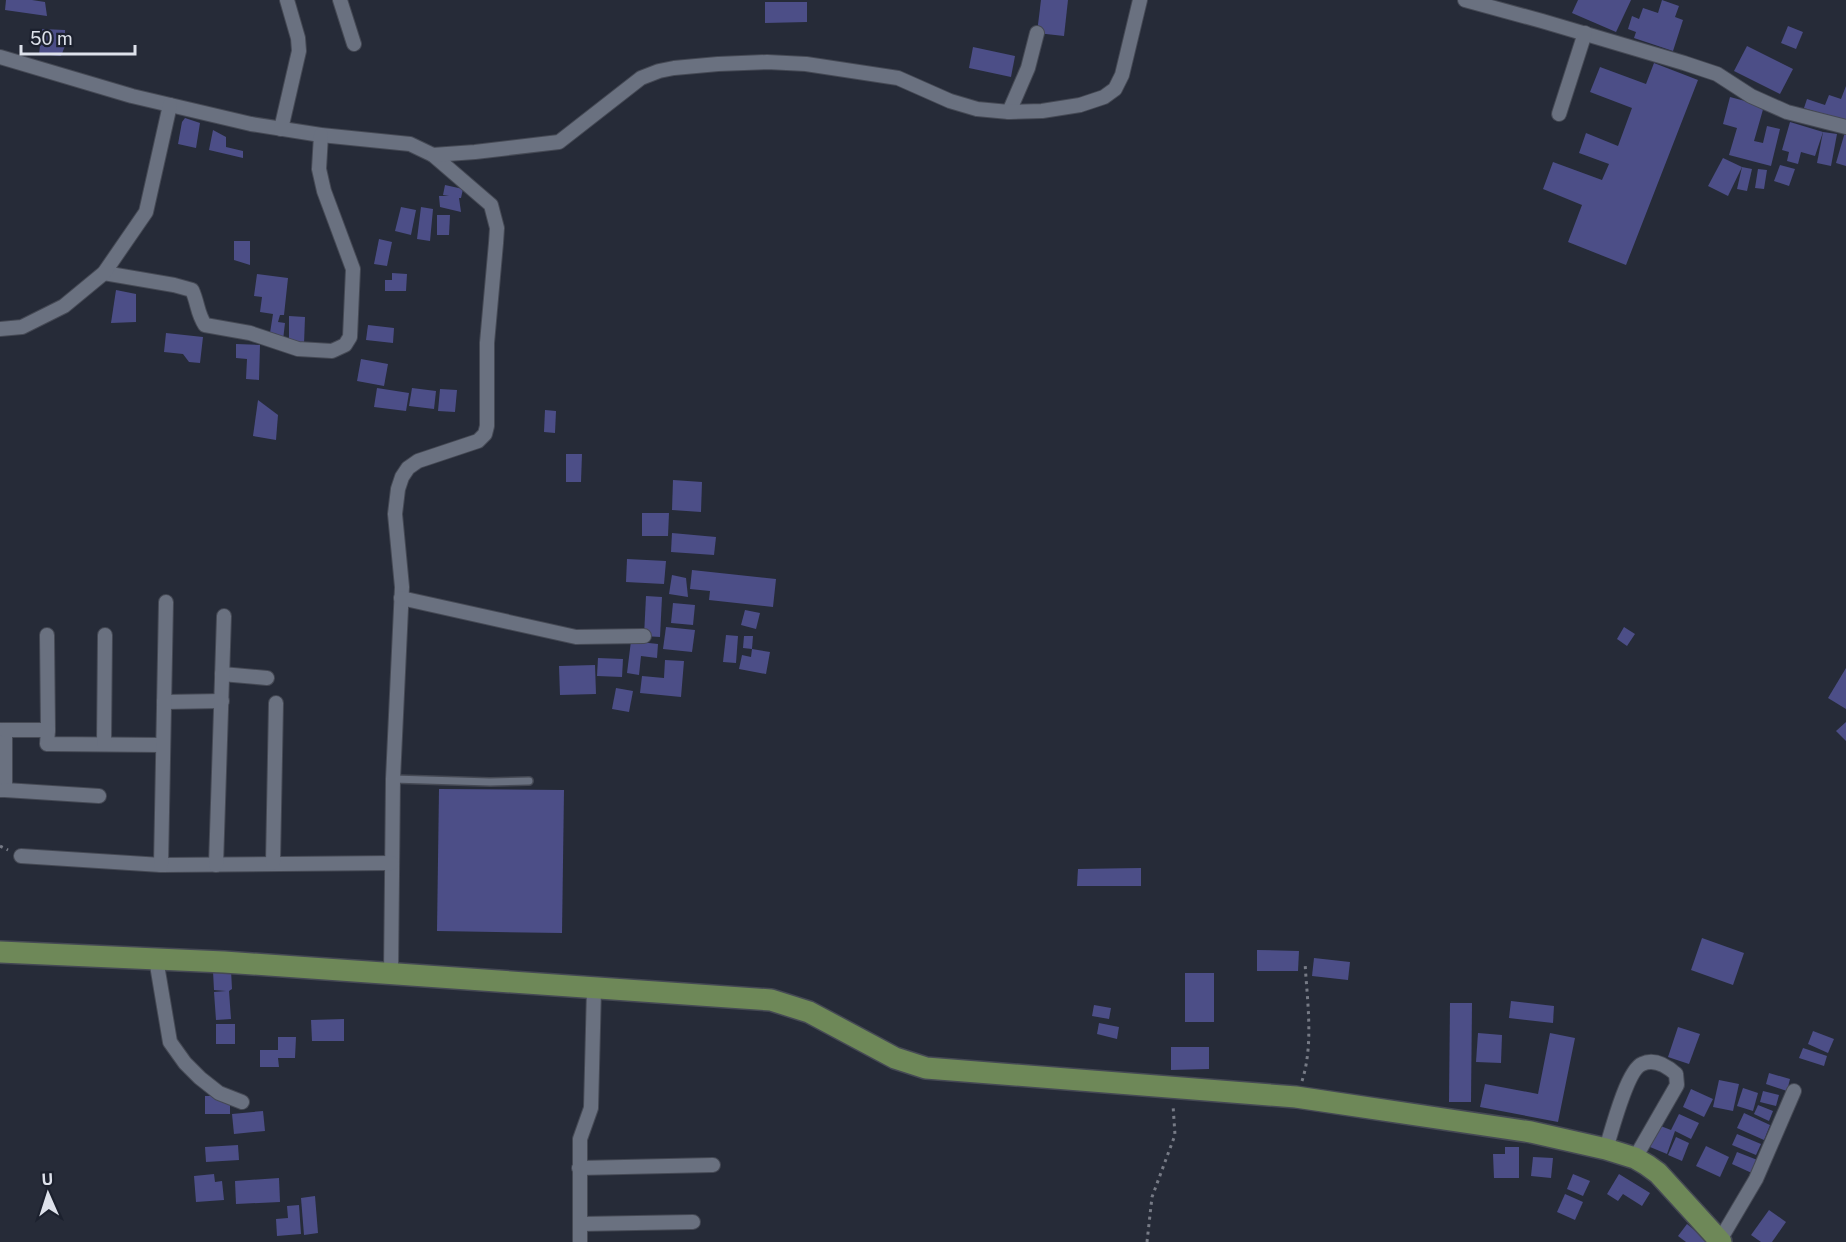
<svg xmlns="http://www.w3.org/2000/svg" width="1846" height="1242" font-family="'Public Sans',sans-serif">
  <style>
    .building { fill: #4c4e87 }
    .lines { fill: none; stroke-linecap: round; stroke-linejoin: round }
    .lane-casing { stroke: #454954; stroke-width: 10 }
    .street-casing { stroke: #454954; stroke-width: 16 }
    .primary-casing { stroke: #454954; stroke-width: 24 }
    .path { stroke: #777b86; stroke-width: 3; stroke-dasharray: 3 4.5; stroke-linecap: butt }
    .lane { stroke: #6a7180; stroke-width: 7 }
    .street { stroke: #6a7180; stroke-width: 14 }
    .primary { stroke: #6e8858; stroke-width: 21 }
  </style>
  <rect width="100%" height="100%" fill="#262b38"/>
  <!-- building -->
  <g class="building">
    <path d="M 6,0 L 32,0 L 45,2 L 47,16 L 5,10 Z"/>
    <path d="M 1041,0 L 1068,0 L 1064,36 L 1037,33 Z"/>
    <path d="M 1578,0 L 1631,0 L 1616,32 L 1572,13 Z"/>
    <path d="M 1662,0 L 1679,6 L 1675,17 L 1683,20 L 1673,51 L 1634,38 L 1636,32 L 1628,29 L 1632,16 L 1639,19 L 1643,8 L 1658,13 Z"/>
    <path d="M 765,2 L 807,2 L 807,22 L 765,23 Z"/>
    <path d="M 1788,26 L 1803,32 L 1796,49 L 1781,43 Z"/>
    <path d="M 42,29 L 65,30 L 65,46 L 61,56 L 39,54 Z"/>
    <path d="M 1747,46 L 1793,69 L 1780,94 L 1734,71 Z"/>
    <path d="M 973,47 L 1015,56 L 1011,77 L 969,68 Z"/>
    <path d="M 1654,63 L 1698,80 L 1626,265 L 1568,242 L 1582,205 L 1543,189 L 1553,162 L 1602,180 L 1609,164 L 1579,153 L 1586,133 L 1618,146 L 1632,108 L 1590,92 L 1600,67 L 1646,84 Z"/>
    <path d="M 1846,86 L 1846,121 L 1804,108 L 1807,99 L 1825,105 L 1829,95 L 1841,99 Z"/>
    <path d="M 1730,97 L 1764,106 L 1754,141 L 1763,143 L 1767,126 L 1780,129 L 1771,166 L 1729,155 L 1737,128 L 1723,124 Z"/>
    <path d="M 185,118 L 200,123 L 196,148 L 178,144 L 182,122 Z"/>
    <path d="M 1790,122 L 1823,132 L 1815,156 L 1801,152 L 1798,164 L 1787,161 L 1789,152 L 1782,150 Z"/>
    <path d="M 213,130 L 226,137 L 226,147 L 243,151 L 243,158 L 209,150 Z"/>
    <path d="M 1823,132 L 1837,134 L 1831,166 L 1817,163 Z"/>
    <path d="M 1845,132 L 1846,132 L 1846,166 L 1836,163 Z"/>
    <path d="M 1723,158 L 1742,167 L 1728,196 L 1708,186 Z"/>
    <path d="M 1780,165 L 1795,169 L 1789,186 L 1774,181 Z"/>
    <path d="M 1742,167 L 1752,169 L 1747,191 L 1737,189 Z"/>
    <path d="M 1758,169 L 1767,170 L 1764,189 L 1755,188 Z"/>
    <path d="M 445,185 L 463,189 L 461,198 L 459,198 L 461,212 L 440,207 L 439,196 L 449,196 L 443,195 Z"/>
    <path d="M 401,207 L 416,210 L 411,235 L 395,231 Z"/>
    <path d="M 421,207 L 433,209 L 430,241 L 417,239 Z"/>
    <path d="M 437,215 L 450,215 L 449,235 L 437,235 Z"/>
    <path d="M 379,239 L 392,242 L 387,266 L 374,264 Z"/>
    <path d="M 234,241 L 250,241 L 250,265 L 234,260 Z"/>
    <path d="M 392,273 L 407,274 L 406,291 L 385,291 L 385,280 L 392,280 Z"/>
    <path d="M 257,274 L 288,278 L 284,315 L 280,315 L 278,322 L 285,323 L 283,340 L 277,339 L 277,334 L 270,333 L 273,314 L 260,312 L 262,297 L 254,296 Z"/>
    <path d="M 116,290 L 136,294 L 136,322 L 111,323 Z"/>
    <path d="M 289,316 L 305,317 L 304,344 L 289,339 Z"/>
    <path d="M 368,325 L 394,328 L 393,343 L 366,340 Z"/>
    <path d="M 166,333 L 203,337 L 200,363 L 189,362 L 183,354 L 164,352 Z"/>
    <path d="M 236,344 L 260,345 L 259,380 L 246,379 L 247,359 L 236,358 Z"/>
    <path d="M 361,359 L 388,364 L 384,386 L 357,381 Z"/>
    <path d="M 377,388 L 409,393 L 406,411 L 374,407 Z"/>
    <path d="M 412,388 L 436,391 L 434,409 L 409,406 Z"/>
    <path d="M 440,389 L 457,390 L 455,412 L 438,411 Z"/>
    <path d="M 258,400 L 278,415 L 276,440 L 253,436 Z"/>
    <path d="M 545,410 L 556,411 L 555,433 L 544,432 Z"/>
    <path d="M 566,454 L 582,454 L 581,482 L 566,482 Z"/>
    <path d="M 673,480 L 702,482 L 701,512 L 672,510 Z"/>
    <path d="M 642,513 L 669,513 L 668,536 L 642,536 Z"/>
    <path d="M 672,533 L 716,537 L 714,555 L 671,552 Z"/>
    <path d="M 627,559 L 666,561 L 664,584 L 626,582 Z"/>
    <path d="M 692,570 L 776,579 L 773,607 L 709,600 L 710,591 L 690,589 Z"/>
    <path d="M 672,575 L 686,578 L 688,597 L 669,594 Z"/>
    <path d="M 646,596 L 662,597 L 660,637 L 644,636 Z"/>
    <path d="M 673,603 L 695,605 L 693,625 L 671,623 Z"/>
    <path d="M 745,610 L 760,613 L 756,629 L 741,625 Z"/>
    <path d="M 666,627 L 695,630 L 692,652 L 663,649 Z"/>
    <path d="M 1624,627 L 1635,634 L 1627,646 L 1617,639 Z"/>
    <path d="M 726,635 L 738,636 L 736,663 L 723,662 Z"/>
    <path d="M 744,636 L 753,636 L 752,649 L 743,648 Z"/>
    <path d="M 631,641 L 658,644 L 657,658 L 641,656 L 639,675 L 627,673 Z"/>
    <path d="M 752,649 L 770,652 L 766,674 L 739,669 L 742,655 L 751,657 Z"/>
    <path d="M 598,658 L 623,659 L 622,677 L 597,676 Z"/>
    <path d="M 665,660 L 684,661 L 681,697 L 640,693 L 642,676 L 664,678 Z"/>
    <path d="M 595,665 L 596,694 L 560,695 L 559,666 Z"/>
    <path d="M 1846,668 L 1846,709 L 1828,698 Z"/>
    <path d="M 616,688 L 633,691 L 629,712 L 612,709 Z"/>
    <path d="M 1846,722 L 1846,741 L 1836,731 Z"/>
    <path d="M 439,789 L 564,790 L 562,933 L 437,931 Z"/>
    <path d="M 1141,868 L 1141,886 L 1077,886 L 1078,869 Z"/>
    <path d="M 1702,938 L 1744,953 L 1733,985 L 1691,970 Z"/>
    <path d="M 1257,950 L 1299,951 L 1298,971 L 1257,971 Z"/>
    <path d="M 1314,958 L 1350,962 L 1348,980 L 1312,976 Z"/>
    <path d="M 231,970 L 232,989 L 229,991 L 231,1019 L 216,1020 L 214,992 L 226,991 L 214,990 L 213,971 Z"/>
    <rect x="1185" y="973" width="29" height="49"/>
    <path d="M 1511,1001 L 1554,1006 L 1553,1023 L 1509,1018 Z"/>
    <path d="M 1450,1003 L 1472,1003 L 1471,1102 L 1449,1102 Z"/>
    <path d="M 1094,1005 L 1111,1008 L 1109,1019 L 1092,1016 Z"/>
    <path d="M 344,1019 L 344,1041 L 312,1041 L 311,1020 Z"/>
    <path d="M 1099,1023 L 1119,1027 L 1117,1039 L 1097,1034 Z"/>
    <rect x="216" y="1024" width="19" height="20"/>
    <path d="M 1678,1027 L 1700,1034 L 1689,1064 L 1668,1057 Z"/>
    <path d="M 1813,1031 L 1834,1039 L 1828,1053 L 1808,1044 Z"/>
    <path d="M 1478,1033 L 1502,1035 L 1501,1063 L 1476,1062 Z"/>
    <path d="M 1550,1033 L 1575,1038 L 1558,1122 L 1480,1107 L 1485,1084 L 1538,1094 Z"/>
    <path d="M 278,1037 L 296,1037 L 295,1058 L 278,1058 L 279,1067 L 260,1067 L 260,1050 L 278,1050 Z"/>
    <path d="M 1171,1047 L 1209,1047 L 1209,1069 L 1171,1070 Z"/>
    <path d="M 1803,1048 L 1827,1056 L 1824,1066 L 1799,1058 Z"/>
    <path d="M 1769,1073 L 1790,1079 L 1787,1091 L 1766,1084 Z"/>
    <path d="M 1719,1080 L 1739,1084 L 1733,1111 L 1713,1107 Z"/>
    <path d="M 1743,1088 L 1758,1093 L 1753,1111 L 1737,1106 Z"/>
    <path d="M 1691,1089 L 1713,1099 L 1704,1117 L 1683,1107 Z"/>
    <path d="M 1763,1091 L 1779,1095 L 1776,1106 L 1760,1102 Z"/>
    <rect x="205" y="1096" width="25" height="18"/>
    <path d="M 1758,1105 L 1773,1111 L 1769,1121 L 1754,1114 Z"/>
    <path d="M 263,1111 L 265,1131 L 234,1134 L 232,1114 Z"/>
    <path d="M 1744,1113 L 1770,1125 L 1764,1140 L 1737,1128 Z"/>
    <path d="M 1679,1114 L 1699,1123 L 1691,1139 L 1675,1131 L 1667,1154 L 1650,1147 L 1658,1125 L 1671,1130 Z"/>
    <path d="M 1737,1134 L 1761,1144 L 1756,1155 L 1732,1145 Z"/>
    <path d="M 1676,1137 L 1689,1143 L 1682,1161 L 1668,1155 Z"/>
    <path d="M 238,1145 L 239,1160 L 206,1162 L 205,1147 Z"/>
    <path d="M 1706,1146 L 1729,1157 L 1720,1177 L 1696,1166 Z"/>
    <path d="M 1505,1147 L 1519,1147 L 1519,1178 L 1494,1178 L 1493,1154 L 1505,1154 Z"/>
    <path d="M 1737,1152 L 1760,1161 L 1754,1174 L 1732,1164 Z"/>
    <path d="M 1533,1157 L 1553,1158 L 1551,1178 L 1531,1176 Z"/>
    <path d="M 214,1174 L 215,1182 L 222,1181 L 224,1200 L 196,1202 L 194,1176 Z"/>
    <path d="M 1573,1174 L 1590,1181 L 1583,1196 L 1567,1189 Z"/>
    <path d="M 1619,1174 L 1650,1193 L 1642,1206 L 1623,1194 L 1618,1201 L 1607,1194 Z"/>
    <path d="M 279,1178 L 280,1202 L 236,1204 L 235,1181 Z"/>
    <path d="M 1565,1194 L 1583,1202 L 1575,1220 L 1557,1212 Z"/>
    <path d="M 315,1196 L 318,1233 L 304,1235 L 301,1198 Z"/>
    <path d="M 299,1205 L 301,1234 L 277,1236 L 276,1219 L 288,1218 L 287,1206 Z"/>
    <path d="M 1769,1210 L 1786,1222 L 1772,1242 L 1761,1242 L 1751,1235 Z"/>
    <path d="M 1687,1224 L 1709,1242 L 1686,1242 L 1678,1236 Z"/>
  </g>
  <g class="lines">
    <!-- lane casing -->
    <g class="lane-casing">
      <path id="lane" d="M 393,779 L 490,782 L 529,781"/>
    </g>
    <!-- street casing -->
    <g class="street-casing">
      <g id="street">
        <path d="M 340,0 L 354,44"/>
        <path d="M 1465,0 L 1542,21 L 1684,63 L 1717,74 L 1751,96 L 1787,112 L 1846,127"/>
        <path d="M 0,57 L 132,96 L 251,124 L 321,135 L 410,144 L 433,155 L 491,205 L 497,228 L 496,243 L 487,343 L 487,426 L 485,434 L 478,441 L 418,461 L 408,468 L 402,477 L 398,489 L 395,514 L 402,587 L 393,779 L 391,974"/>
        <path d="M 1009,112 L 1028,68 L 1037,33"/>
        <path d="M 1559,114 L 1585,33"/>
        <path d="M 281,129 L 299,51 L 298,38 L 287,0"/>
        <path d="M 433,155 L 475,152 L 559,142 L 641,78 L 659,71 L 674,68 L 718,64 L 767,62 L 806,64 L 898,78 L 950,101 L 977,109 L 1009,112 L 1042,111 L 1080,105 L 1104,97 L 1115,89 L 1122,75 L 1140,0"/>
        <path d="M 104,273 L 174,285 L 192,290 C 198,303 197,313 205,325 L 250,333 L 298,349 L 332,351 L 345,345 L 350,337 L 353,269 L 324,191 L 319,169 L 321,135"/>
        <path d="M 0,329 L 22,327 L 64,306 L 104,273 L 146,212 L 170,105"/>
        <path d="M 401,598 L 576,637 L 644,636"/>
        <path d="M 47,635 L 48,730"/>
        <path d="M 222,674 L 267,678"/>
        <path d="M 164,702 L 222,701"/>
        <path d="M 0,730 L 5,730 L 5,790 L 0,790"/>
        <path d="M 5,730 L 48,730 L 47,744 L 163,745"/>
        <path d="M 104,744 L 105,635"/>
        <path d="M 5,790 L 99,796"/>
        <path d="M 21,856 L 161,865 L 392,863"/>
        <path d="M 273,863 L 276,703"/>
        <path d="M 161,865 L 166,602"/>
        <path d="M 216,865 L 224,616"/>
        <path d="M 156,959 L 170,1042 L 185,1063 L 200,1078 L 219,1093 L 242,1102"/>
        <path d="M 1606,1149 C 1611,1133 1627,1070 1642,1064 C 1654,1058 1667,1066 1676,1074 L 1677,1085 L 1635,1158"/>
        <path d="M 579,1168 L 713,1165"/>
        <path d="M 580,1224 L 693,1222"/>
        <path d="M 1720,1240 L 1756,1179 L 1794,1091"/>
        <path d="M 580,1242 L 580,1139 L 591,1108 L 594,989"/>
      </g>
    </g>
    <!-- primary casing -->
    <g class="primary-casing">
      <path id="primary" d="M 0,952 L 224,962 L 771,1000 L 809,1012 L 895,1058 L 926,1068 L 1296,1097 L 1531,1132 L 1606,1149 L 1635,1158 L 1647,1165 L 1658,1173 L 1721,1242"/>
    </g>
    <!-- path -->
    <g class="path">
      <path d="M 0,846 L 8,850"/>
      <path d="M 1302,1081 C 1314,1044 1307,1000 1305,962"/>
      <path d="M 1147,1242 L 1152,1197 L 1175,1135 L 1173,1105"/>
    </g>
    <!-- lane -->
    <use href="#lane" class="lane"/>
    <!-- street -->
    <use href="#street" class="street"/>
    <!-- primary -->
    <use href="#primary" class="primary"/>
  </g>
  <!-- north arrow -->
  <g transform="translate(48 1194) rotate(357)" stroke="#1c212e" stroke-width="4.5" paint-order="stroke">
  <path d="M0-4.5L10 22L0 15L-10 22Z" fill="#dee2eb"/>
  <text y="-9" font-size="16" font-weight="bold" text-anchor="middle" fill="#dee2eb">U</text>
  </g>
  <!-- scale -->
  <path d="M21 45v9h114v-9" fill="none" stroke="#dee2eb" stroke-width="3"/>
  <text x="30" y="45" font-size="18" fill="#dee2eb" stroke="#1c212e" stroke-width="4.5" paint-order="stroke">50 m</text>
</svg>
